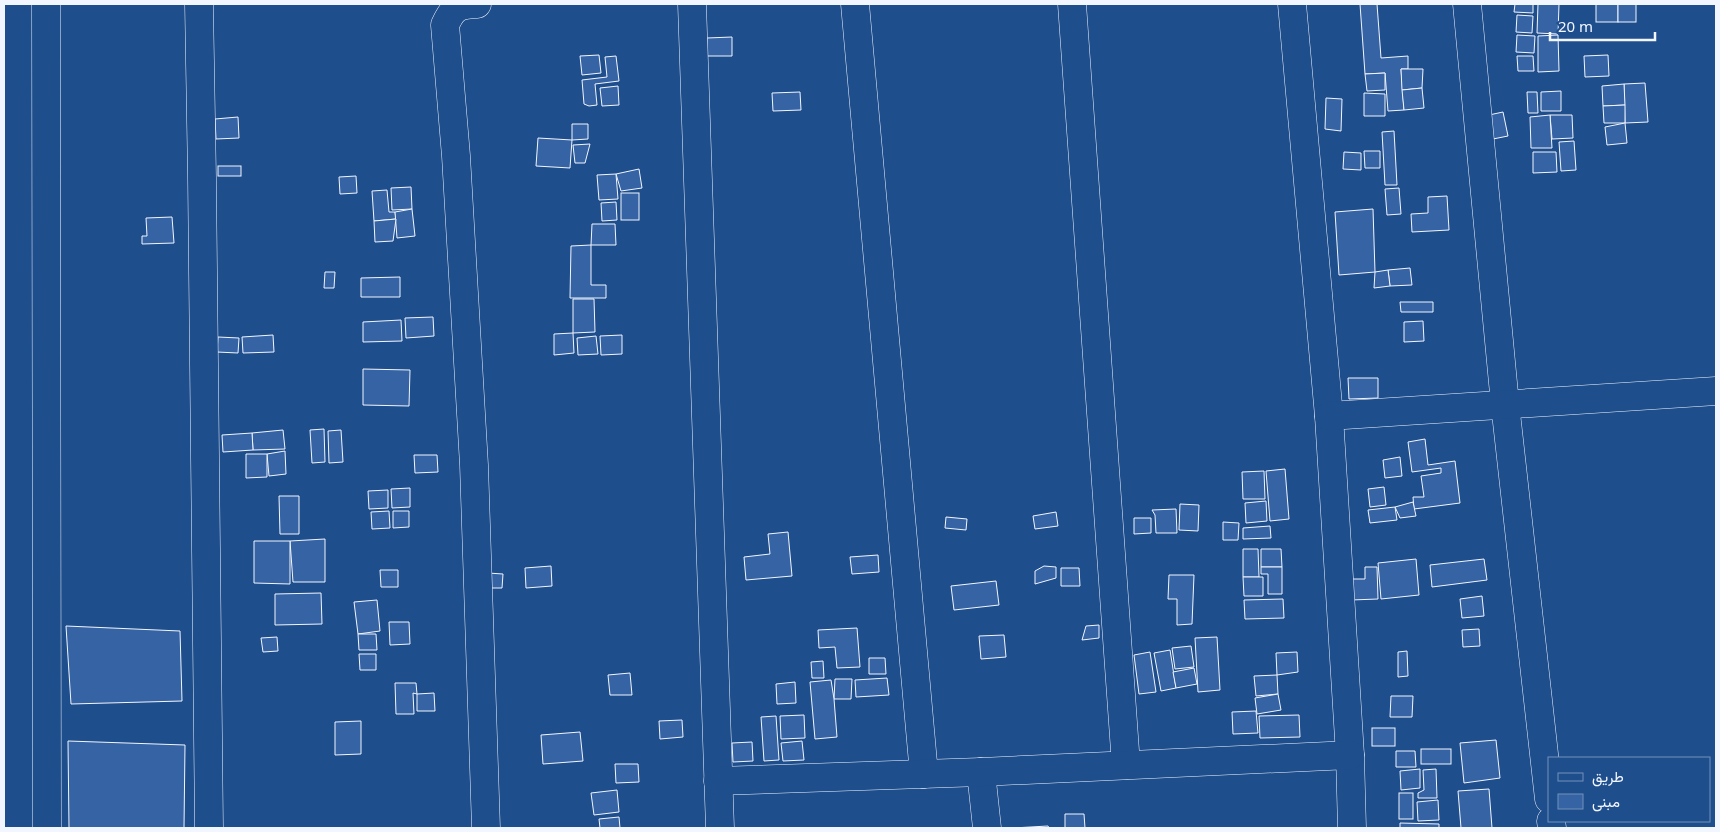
<svg xmlns="http://www.w3.org/2000/svg" width="1720" height="832" font-family="'Noto Sans',Vazirmatn,sans-serif">
  <style>
    .building { fill: #3563a3; stroke: #f2f6ff }
    .lines { fill: none; stroke-linecap: round; stroke-linejoin: round }
    .street-casing { stroke: #f2f6ff; stroke-width: 29 }
    .street { stroke: #1f4e8c; stroke-width: 28 }
  </style>
  <rect width="100%" height="100%" fill="#1f4e8c"/>
  <!-- building -->
  <g class="building">
    <path d="M 1360,4 L 1377,4 L 1381,58 L 1408,56 L 1408,69 L 1401,69 L 1404,110 L 1388,111 L 1385,73 L 1365,74 Z"/>
    <path d="M 1515,4 L 1533,4 L 1533,13 L 1514,12 Z"/>
    <path d="M 1538,4 L 1559,4 L 1558,34 L 1537,33 Z"/>
    <rect x="1596" y="4" width="22" height="18"/>
    <rect x="1618" y="4" width="18" height="18"/>
    <path d="M 1517,15 L 1533,16 L 1532,33 L 1516,32 Z"/>
    <path d="M 1517,35 L 1535,36 L 1534,53 L 1516,52 Z"/>
    <path d="M 1558,35 L 1559,71 L 1538,72 L 1538,36 Z"/>
    <path d="M 732,37 L 732,56 L 707,56 L 707,38 Z"/>
    <path d="M 599,55 L 601,73 L 582,75 L 580,56 Z"/>
    <path d="M 1608,55 L 1609,76 L 1585,77 L 1584,56 Z"/>
    <path d="M 616,56 L 619,81 L 595,84 L 597,105 L 589,106 L 584,104 L 582,80 L 607,77 L 605,57 Z"/>
    <path d="M 1517,56 L 1533,56 L 1534,71 L 1518,71 Z"/>
    <path d="M 1401,69 L 1423,69 L 1422,88 L 1402,90 Z"/>
    <path d="M 1385,73 L 1385,90 L 1367,91 L 1365,74 Z"/>
    <path d="M 1645,83 L 1648,122 L 1625,123 L 1624,84 Z"/>
    <path d="M 1624,84 L 1625,105 L 1603,106 L 1602,86 Z"/>
    <path d="M 618,86 L 619,105 L 602,106 L 600,88 Z"/>
    <path d="M 1422,88 L 1424,108 L 1404,110 L 1402,90 Z"/>
    <path d="M 1561,91 L 1561,111 L 1541,111 L 1541,92 Z"/>
    <path d="M 800,92 L 801,110 L 773,111 L 772,93 Z"/>
    <path d="M 1527,92 L 1537,92 L 1538,113 L 1528,113 Z"/>
    <path d="M 1364,93 L 1385,94 L 1385,116 L 1364,116 Z"/>
    <path d="M 1326,98 L 1342,99 L 1341,131 L 1325,129 Z"/>
    <path d="M 1625,105 L 1625,123 L 1604,123 L 1603,106 Z"/>
    <path d="M 1503,112 L 1508,136 L 1493,139 L 1489,115 Z"/>
    <path d="M 1550,115 L 1572,115 L 1573,138 L 1552,139 Z"/>
    <path d="M 1550,115 L 1552,148 L 1531,148 L 1530,117 Z"/>
    <path d="M 238,117 L 239,138 L 216,139 L 215,119 Z"/>
    <path d="M 1625,123 L 1627,143 L 1607,145 L 1605,127 Z"/>
    <path d="M 572,124 L 588,124 L 588,139 L 572,140 Z"/>
    <path d="M 1394,131 L 1397,185 L 1385,185 L 1382,132 Z"/>
    <path d="M 538,138 L 572,140 L 570,168 L 536,166 Z"/>
    <path d="M 1574,141 L 1576,170 L 1561,171 L 1559,142 Z"/>
    <path d="M 590,144 L 585,163 L 575,163 L 573,145 Z"/>
    <path d="M 1364,151 L 1380,151 L 1380,168 L 1365,168 Z"/>
    <path d="M 1344,152 L 1361,153 L 1361,170 L 1343,169 Z"/>
    <path d="M 1533,152 L 1556,152 L 1557,172 L 1533,173 Z"/>
    <rect x="218" y="166" width="23" height="10"/>
    <path d="M 639,169 L 642,188 L 621,191 L 616,174 Z"/>
    <path d="M 616,174 L 618,199 L 599,200 L 597,175 Z"/>
    <path d="M 356,176 L 357,193 L 340,194 L 339,177 Z"/>
    <path d="M 411,187 L 412,209 L 392,210 L 391,188 Z"/>
    <path d="M 1399,188 L 1401,214 L 1387,215 L 1385,189 Z"/>
    <path d="M 387,190 L 389,212 L 395,212 L 396,219 L 374,221 L 372,191 Z"/>
    <rect x="621" y="193" width="18" height="27"/>
    <path d="M 1447,196 L 1449,230 L 1412,232 L 1411,214 L 1428,213 L 1428,197 Z"/>
    <path d="M 616,202 L 617,220 L 602,221 L 601,203 Z"/>
    <path d="M 412,209 L 415,236 L 397,238 L 395,212 Z"/>
    <path d="M 1373,209 L 1375,272 L 1339,275 L 1335,212 Z"/>
    <path d="M 172,217 L 174,243 L 142,244 L 142,236 L 147,236 L 146,218 Z"/>
    <path d="M 396,219 L 393,241 L 375,242 L 374,221 Z"/>
    <path d="M 592,224 L 615,224 L 616,245 L 591,245 Z"/>
    <path d="M 591,245 L 591,285 L 606,285 L 606,298 L 570,298 L 571,246 Z"/>
    <path d="M 1410,268 L 1412,285 L 1390,286 L 1388,270 Z"/>
    <path d="M 1388,270 L 1390,286 L 1374,288 L 1375,272 Z"/>
    <path d="M 325,272 L 335,272 L 334,288 L 324,288 Z"/>
    <path d="M 400,277 L 400,297 L 361,297 L 361,278 Z"/>
    <path d="M 573,299 L 594,299 L 595,332 L 573,333 Z"/>
    <path d="M 1400,302 L 1433,302 L 1433,312 L 1401,312 Z"/>
    <path d="M 433,317 L 434,336 L 406,338 L 405,318 Z"/>
    <path d="M 401,320 L 402,341 L 363,342 L 363,322 Z"/>
    <path d="M 1423,321 L 1424,341 L 1404,342 L 1404,322 Z"/>
    <path d="M 573,333 L 574,353 L 554,355 L 554,334 Z"/>
    <path d="M 273,335 L 274,352 L 243,353 L 242,337 Z"/>
    <path d="M 622,335 L 622,354 L 601,355 L 600,336 Z"/>
    <path d="M 596,336 L 598,354 L 578,355 L 577,338 Z"/>
    <path d="M 218,337 L 239,338 L 238,353 L 217,352 Z"/>
    <path d="M 363,369 L 410,370 L 409,406 L 363,405 Z"/>
    <path d="M 1348,378 L 1378,378 L 1378,398 L 1349,399 Z"/>
    <path d="M 324,429 L 325,462 L 312,463 L 310,430 Z"/>
    <path d="M 283,430 L 285,449 L 253,450 L 252,433 Z"/>
    <path d="M 341,430 L 343,462 L 329,463 L 328,431 Z"/>
    <path d="M 252,433 L 253,450 L 223,452 L 222,435 Z"/>
    <path d="M 1425,439 L 1428,465 L 1455,461 L 1460,503 L 1414,509 L 1413,497 L 1424,497 L 1421,476 L 1441,473 L 1441,468 L 1412,472 L 1408,442 Z"/>
    <path d="M 285,451 L 286,474 L 269,476 L 267,454 Z"/>
    <path d="M 246,454 L 267,454 L 267,477 L 246,478 Z"/>
    <path d="M 414,455 L 437,455 L 438,472 L 415,473 Z"/>
    <path d="M 1400,457 L 1402,476 L 1385,478 L 1383,460 Z"/>
    <path d="M 1285,469 L 1289,519 L 1270,521 L 1266,471 Z"/>
    <path d="M 1264,471 L 1265,499 L 1243,499 L 1242,472 Z"/>
    <path d="M 1384,487 L 1386,505 L 1370,507 L 1368,489 Z"/>
    <path d="M 410,488 L 410,507 L 392,508 L 391,489 Z"/>
    <path d="M 388,490 L 388,508 L 369,509 L 368,491 Z"/>
    <path d="M 279,496 L 299,496 L 299,534 L 280,534 Z"/>
    <path d="M 1266,501 L 1267,521 L 1246,523 L 1245,503 Z"/>
    <path d="M 1413,502 L 1416,516 L 1400,518 L 1395,507 Z"/>
    <path d="M 1180,504 L 1199,505 L 1198,531 L 1179,530 Z"/>
    <path d="M 1395,507 L 1397,520 L 1370,523 L 1368,510 Z"/>
    <path d="M 1176,509 L 1177,533 L 1156,533 L 1155,515 L 1152,510 Z"/>
    <path d="M 389,511 L 390,528 L 372,529 L 371,512 Z"/>
    <path d="M 393,511 L 409,511 L 409,527 L 393,528 Z"/>
    <path d="M 1056,512 L 1058,526 L 1035,529 L 1033,516 Z"/>
    <path d="M 946,517 L 967,519 L 966,530 L 945,528 Z"/>
    <path d="M 1134,518 L 1151,518 L 1151,533 L 1134,534 Z"/>
    <path d="M 1223,522 L 1239,523 L 1238,540 L 1223,540 Z"/>
    <path d="M 1270,526 L 1271,538 L 1243,539 L 1243,528 Z"/>
    <path d="M 788,532 L 792,576 L 746,580 L 744,557 L 770,554 L 768,534 Z"/>
    <path d="M 325,539 L 325,582 L 293,582 L 290,541 Z"/>
    <path d="M 254,541 L 290,541 L 290,584 L 254,583 Z"/>
    <path d="M 1243,549 L 1258,549 L 1259,577 L 1243,577 Z"/>
    <path d="M 1261,549 L 1281,549 L 1282,567 L 1261,567 Z"/>
    <path d="M 878,555 L 879,572 L 852,574 L 850,557 Z"/>
    <path d="M 1416,559 L 1419,595 L 1381,599 L 1378,563 Z"/>
    <path d="M 1484,559 L 1487,580 L 1432,587 L 1430,565 Z"/>
    <path d="M 551,566 L 552,586 L 526,588 L 525,568 Z"/>
    <path d="M 1044,566 L 1056,567 L 1056,578 L 1035,584 L 1035,571 Z"/>
    <path d="M 1261,567 L 1282,567 L 1282,594 L 1268,594 L 1268,574 L 1261,574 Z"/>
    <path d="M 1365,567 L 1377,567 L 1378,599 L 1351,600 L 1350,579 L 1365,579 Z"/>
    <path d="M 1061,568 L 1079,568 L 1080,586 L 1061,586 Z"/>
    <path d="M 380,570 L 398,570 L 398,587 L 381,587 Z"/>
    <path d="M 488,573 L 503,574 L 502,588 L 487,588 Z"/>
    <path d="M 1169,575 L 1194,575 L 1192,624 L 1177,625 L 1177,599 L 1168,599 Z"/>
    <path d="M 1243,577 L 1263,577 L 1263,596 L 1244,596 Z"/>
    <path d="M 996,581 L 999,605 L 954,610 L 951,586 Z"/>
    <path d="M 321,593 L 322,624 L 275,625 L 275,594 Z"/>
    <path d="M 1482,596 L 1484,616 L 1462,618 L 1460,599 Z"/>
    <path d="M 1283,599 L 1284,618 L 1245,619 L 1244,600 Z"/>
    <path d="M 377,600 L 380,631 L 358,634 L 354,602 Z"/>
    <path d="M 389,622 L 409,622 L 410,644 L 390,645 Z"/>
    <path d="M 1099,625 L 1099,638 L 1082,640 L 1086,626 Z"/>
    <path d="M 66,626 L 180,631 L 182,701 L 71,704 Z"/>
    <path d="M 857,628 L 860,667 L 837,668 L 835,647 L 819,648 L 818,630 Z"/>
    <path d="M 1479,629 L 1480,646 L 1463,647 L 1462,630 Z"/>
    <path d="M 358,634 L 376,634 L 377,650 L 359,650 Z"/>
    <path d="M 1004,635 L 1006,657 L 981,659 L 979,636 Z"/>
    <path d="M 277,637 L 278,651 L 263,652 L 261,638 Z"/>
    <path d="M 1217,637 L 1220,690 L 1198,692 L 1195,638 Z"/>
    <path d="M 1191,646 L 1194,667 L 1175,669 L 1172,648 Z"/>
    <path d="M 1170,650 L 1176,688 L 1161,691 L 1154,653 Z"/>
    <path d="M 1407,651 L 1408,676 L 1398,677 L 1398,652 Z"/>
    <path d="M 1150,652 L 1156,692 L 1139,694 L 1134,655 Z"/>
    <path d="M 1297,652 L 1298,672 L 1277,675 L 1276,653 Z"/>
    <path d="M 359,654 L 376,654 L 376,670 L 360,670 Z"/>
    <path d="M 869,658 L 885,658 L 886,674 L 869,674 Z"/>
    <path d="M 823,661 L 824,678 L 812,678 L 811,662 Z"/>
    <path d="M 1194,668 L 1197,684 L 1176,688 L 1173,672 Z"/>
    <path d="M 630,673 L 632,695 L 610,695 L 608,675 Z"/>
    <path d="M 1277,675 L 1278,694 L 1256,696 L 1254,676 Z"/>
    <path d="M 887,678 L 889,695 L 856,697 L 855,680 Z"/>
    <path d="M 835,679 L 852,679 L 851,699 L 834,699 Z"/>
    <path d="M 831,680 L 834,699 L 837,737 L 815,739 L 810,682 Z"/>
    <path d="M 795,682 L 796,703 L 777,704 L 776,684 Z"/>
    <path d="M 395,683 L 416,683 L 417,694 L 413,693 L 414,714 L 396,714 Z"/>
    <path d="M 434,693 L 435,711 L 417,711 L 417,694 Z"/>
    <path d="M 1278,694 L 1281,710 L 1257,714 L 1255,698 Z"/>
    <path d="M 1391,696 L 1413,696 L 1412,717 L 1390,717 Z"/>
    <path d="M 1256,711 L 1258,733 L 1233,734 L 1232,712 Z"/>
    <path d="M 804,715 L 805,738 L 781,739 L 780,716 Z"/>
    <path d="M 1299,715 L 1300,737 L 1260,738 L 1259,716 Z"/>
    <path d="M 776,716 L 779,760 L 764,761 L 761,717 Z"/>
    <path d="M 682,720 L 683,737 L 660,739 L 659,721 Z"/>
    <path d="M 361,721 L 361,754 L 335,755 L 335,722 Z"/>
    <rect x="1372" y="728" width="23" height="18"/>
    <path d="M 580,732 L 583,761 L 543,764 L 541,735 Z"/>
    <path d="M 1496,740 L 1500,778 L 1464,783 L 1460,743 Z"/>
    <path d="M 68,741 L 185,745 L 184,828 L 69,828 Z"/>
    <path d="M 802,741 L 804,760 L 783,761 L 781,743 Z"/>
    <path d="M 752,742 L 753,761 L 733,762 L 732,743 Z"/>
    <rect x="1421" y="749" width="30" height="15"/>
    <path d="M 1396,751 L 1415,751 L 1416,767 L 1396,767 Z"/>
    <path d="M 615,764 L 638,764 L 639,782 L 616,783 Z"/>
    <path d="M 1420,769 L 1420,788 L 1401,790 L 1400,771 Z"/>
    <path d="M 1436,769 L 1437,798 L 1418,798 L 1418,793 L 1424,790 L 1423,770 Z"/>
    <path d="M 1489,789 L 1492,828 L 1461,828 L 1458,791 Z"/>
    <path d="M 617,790 L 619,812 L 594,815 L 591,793 Z"/>
    <rect x="1399" y="793" width="14" height="26"/>
    <path d="M 1438,800 L 1439,820 L 1418,821 L 1417,802 Z"/>
    <path d="M 1065,814 L 1084,814 L 1085,828 L 1065,828 Z"/>
    <path d="M 619,817 L 620,828 L 600,828 L 599,819 Z"/>
    <path d="M 1400,823 L 1439,824 L 1439,828 L 1400,828 Z"/>
    <path d="M 1048,826 L 1049,828 L 1013,828 Z"/>
  </g>
  <g class="lines">
    <!-- street casing -->
    <g class="street-casing">
      <g id="street">
        <path d="M 46,4 L 47,828"/>
        <path d="M 199,4 L 202,178 L 209,828"/>
        <path d="M 477,4 C 458,5 453,7 445,25 L 456,156 L 474,465 L 486,828"/>
        <path d="M 692,4 L 720,828"/>
        <path d="M 855,4 L 924,774"/>
        <path d="M 1072,4 L 1126,765"/>
        <path d="M 1292,4 L 1329,416 L 1350,755 L 1352,828"/>
        <path d="M 1467,4 L 1505,404 L 1549,799"/>
        <path d="M 1329,416 L 1716,391"/>
        <path d="M 981,772 L 987,828"/>
        <path d="M 718,781 L 981,772 L 1350,755"/>
        <path d="M 1551,821 L 1552,828"/>
      </g>
    </g>
    <!-- street -->
    <use href="#street" class="street"/>
  </g>
  <!-- border -->
  <rect width="1720" height="832" fill="none" stroke="#f2f6ff" stroke-width="10"/>
  <!-- legend -->
  <rect x="1548" y="757" width="162" height="65" fill="#1f4e8c" stroke="#7391ba"/>
  <rect x="1558" y="773" width="25" height="8" fill="#1f4e8c" stroke="#7391ba"/>
  <text x="1592" y="782" font-size="15" fill="#f2f6ff">طريق</text>
  <rect x="1558" y="794" width="25" height="15" fill="#3563a3" stroke="#7391ba"/>
  <text x="1592" y="807" font-size="15" fill="#f2f6ff">مبنى</text>
  <!-- scale -->
  <path d="M1550 32v8h105v-8" fill="none" stroke="#f2f6ff" stroke-width="2.5"/>
  <text x="1558" y="32" font-size="15" fill="#f2f6ff" stroke="#1f4e8c" stroke-width="4" paint-order="stroke">20 m</text>
</svg>
